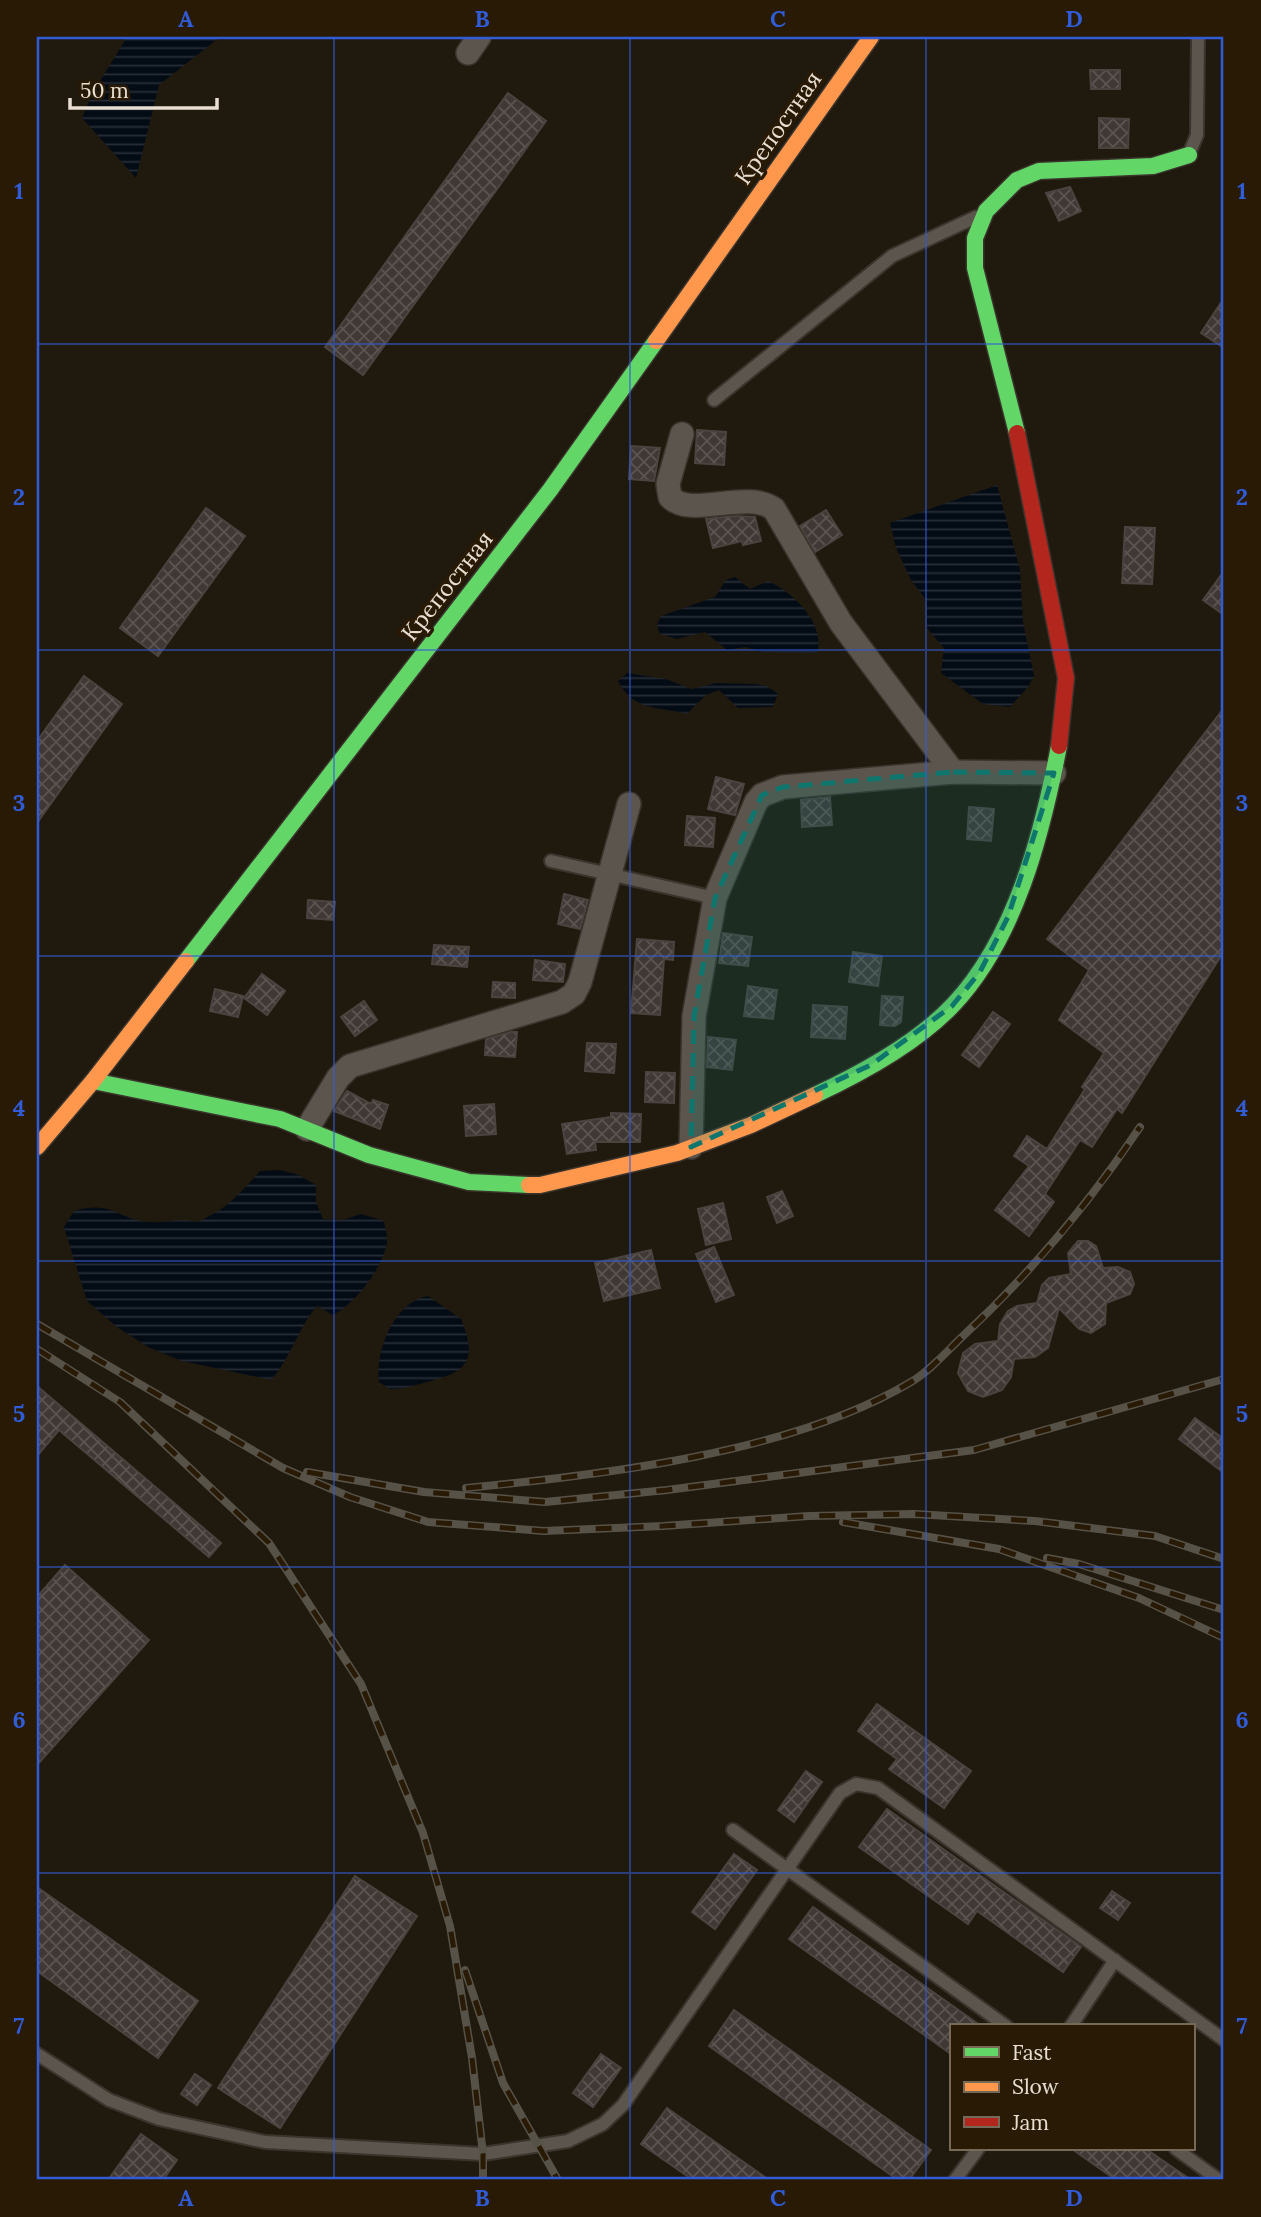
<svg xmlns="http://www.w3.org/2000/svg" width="1261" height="2217" font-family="Lora,serif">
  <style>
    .water { fill: url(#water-rules) }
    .building { fill: url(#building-cross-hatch); stroke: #4a4340; stroke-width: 2 }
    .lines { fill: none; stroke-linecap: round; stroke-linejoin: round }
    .lane-casing { stroke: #3a342d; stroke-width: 16 }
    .street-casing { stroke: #3a342d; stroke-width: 26 }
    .fast-casing { stroke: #3a342d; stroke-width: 19 }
    .slow-casing { stroke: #3a342d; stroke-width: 19 }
    .jam-casing { stroke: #3a342d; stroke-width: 19 }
    .lane { stroke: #5b554d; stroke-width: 12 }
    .street { stroke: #5b554d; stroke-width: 23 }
    .fast { stroke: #63d668; stroke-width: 16 }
    .slow { stroke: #ff974d; stroke-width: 16 }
    .jam { stroke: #b3261e; stroke-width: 16 }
    .rail-casing { stroke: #575248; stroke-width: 8 }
    .rail { stroke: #281a05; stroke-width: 5; stroke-dasharray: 16; stroke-linecap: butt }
    .marked { fill: #0f766e; fill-opacity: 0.2; stroke: #0f766e; stroke-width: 5; stroke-dasharray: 14 9; stroke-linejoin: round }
    .grid { fill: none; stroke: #315cd7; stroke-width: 2; stroke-opacity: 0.55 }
    .labels { text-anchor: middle; stroke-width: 7; stroke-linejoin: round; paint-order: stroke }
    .street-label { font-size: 23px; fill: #e8dfd2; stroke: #281a05 }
    .neatline { fill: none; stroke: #315cd7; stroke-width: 2.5 }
    .grid-label { font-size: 23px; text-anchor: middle; font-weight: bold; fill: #315cd7 }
  </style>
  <defs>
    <pattern id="water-rules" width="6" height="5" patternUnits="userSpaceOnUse" patternTransform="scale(1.75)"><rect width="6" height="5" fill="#030b15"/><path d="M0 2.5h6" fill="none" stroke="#282e36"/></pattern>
    <pattern id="building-cross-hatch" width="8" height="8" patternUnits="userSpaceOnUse" patternTransform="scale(1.75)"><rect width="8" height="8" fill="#3f3835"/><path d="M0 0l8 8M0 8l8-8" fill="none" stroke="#5b5451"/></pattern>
  </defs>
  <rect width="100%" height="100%" fill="#20190d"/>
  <!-- water -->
  <g class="water">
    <path d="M 127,37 L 220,37 L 159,85 L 136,178 L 82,118 L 92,94 Z"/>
    <path d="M 997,485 L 1020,570 L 1023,622 L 1034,676 L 1028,687 L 1010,707 L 983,704 L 941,673 L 944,648 L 927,628 L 927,601 L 911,580 L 896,548 L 890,523 Z"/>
    <path d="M 735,577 L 750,589 L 768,581 C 793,592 826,624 817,653 L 763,652 L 745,647 L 727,650 L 705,632 L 677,639 L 660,634 L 657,625 L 661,616 L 715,597 L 726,580 Z"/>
    <path d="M 627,673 L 666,679 L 691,689 L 716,683 L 754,684 L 767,686 L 778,694 L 773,707 L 738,708 L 719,690 L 706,695 L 687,714 C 658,706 634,712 618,681 Z"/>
    <path d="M 280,1170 L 299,1175 L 316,1185 L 316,1202 L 323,1219 L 343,1220 L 361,1214 L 384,1221 C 385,1228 388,1237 387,1243 C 382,1269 355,1304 333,1315 L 317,1306 C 298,1328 291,1358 271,1380 L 182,1361 L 148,1347 L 117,1327 L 87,1301 L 64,1227 L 74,1211 C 113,1200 116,1219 148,1222 C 165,1224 179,1217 197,1222 C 225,1211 241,1193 260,1171 Z"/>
    <path d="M 428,1296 L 461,1319 C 475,1354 473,1370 434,1380 C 420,1384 406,1389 390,1389 L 379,1382 C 375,1350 394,1302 428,1296 Z"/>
  </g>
  <!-- building -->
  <g class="building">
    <path d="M 1090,70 L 1120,70 L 1120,89 L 1091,89 Z"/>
    <path d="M 508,93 L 546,121 L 363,375 L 325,347 Z"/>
    <path d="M 1099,118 L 1129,119 L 1128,148 L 1099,148 Z"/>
    <path d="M 1070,187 L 1081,211 L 1059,221 L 1046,193 Z"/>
    <path d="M 1224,298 L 1224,348 L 1201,333 Z"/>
    <path d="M 697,430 L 726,432 L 724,465 L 695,463 Z"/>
    <path d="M 631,446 L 660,448 L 654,481 L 629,479 Z"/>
    <path d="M 206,508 L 245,536 L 158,656 L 120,628 Z"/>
    <path d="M 826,510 L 842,535 L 815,552 L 800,526 Z"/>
    <path d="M 735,516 L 755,517 L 761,541 L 743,545 L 742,541 L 713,548 L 706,519 Z"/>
    <path d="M 1125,527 L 1155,528 L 1152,584 L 1122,583 Z"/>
    <path d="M 1224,571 L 1224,615 L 1203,600 Z"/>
    <path d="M 84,676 L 122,704 L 37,823 L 37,741 Z"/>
    <path d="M 1224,708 L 1224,951 L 1122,1113 L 1117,1109 L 1092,1147 L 1080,1140 L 1045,1194 L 1054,1202 L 1029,1236 L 995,1210 L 1029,1166 L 1014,1156 L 1027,1136 L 1047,1149 L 1085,1089 L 1082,1087 L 1104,1053 L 1059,1020 L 1089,970 L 1047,939 Z"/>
    <path d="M 716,777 L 744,784 L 735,815 L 708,809 Z"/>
    <path d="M 830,797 L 832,825 L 802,827 L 801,800 Z"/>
    <path d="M 969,807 L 994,809 L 991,841 L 967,839 Z"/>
    <path d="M 687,816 L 715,818 L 713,847 L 685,845 Z"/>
    <path d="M 564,894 L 588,900 L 580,929 L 558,924 Z"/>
    <path d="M 308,900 L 335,902 L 333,920 L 307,918 Z"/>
    <path d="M 723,933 L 752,937 L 748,966 L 719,963 Z"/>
    <path d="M 637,939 L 674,942 L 673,960 L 664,959 L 660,1015 L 631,1013 Z"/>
    <path d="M 434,945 L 469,947 L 467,967 L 432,964 Z"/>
    <path d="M 853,952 L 882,956 L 878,986 L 849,982 Z"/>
    <path d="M 535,960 L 565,964 L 563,982 L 533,980 Z"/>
    <path d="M 262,974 L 285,991 L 267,1015 L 244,998 Z"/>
    <path d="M 493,982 L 515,983 L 515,998 L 492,997 Z"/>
    <path d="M 748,986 L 777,990 L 773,1019 L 744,1016 Z"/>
    <path d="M 215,989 L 243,996 L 238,1017 L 210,1011 Z"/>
    <path d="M 882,996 L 903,997 L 901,1022 L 895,1026 L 880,1025 Z"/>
    <path d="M 364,1001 L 377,1020 L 355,1036 L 341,1017 Z"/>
    <path d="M 813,1005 L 847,1007 L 845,1039 L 811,1037 Z"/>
    <path d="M 993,1012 L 1010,1024 L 979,1067 L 962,1055 Z"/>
    <path d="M 511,1032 L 517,1032 L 515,1057 L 485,1055 L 486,1039 Z"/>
    <path d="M 708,1037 L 736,1040 L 732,1070 L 707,1067 Z"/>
    <path d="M 587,1043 L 616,1044 L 614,1073 L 585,1071 Z"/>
    <path d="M 646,1072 L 675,1073 L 674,1103 L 645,1102 Z"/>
    <path d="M 347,1091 L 371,1104 L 373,1100 L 388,1105 L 380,1129 L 334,1111 Z"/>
    <path d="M 494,1104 L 496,1134 L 466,1136 L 464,1106 Z"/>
    <path d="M 611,1113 L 641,1114 L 640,1142 L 595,1142 L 596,1150 L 567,1154 L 562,1124 L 611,1117 Z"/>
    <path d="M 782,1191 L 793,1216 L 777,1223 L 767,1197 Z"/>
    <path d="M 723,1203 L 731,1239 L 706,1245 L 698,1209 Z"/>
    <path d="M 1078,1241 L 1088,1241 L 1096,1246 L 1103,1268 L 1118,1267 L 1130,1272 L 1134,1284 L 1130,1294 L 1106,1303 L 1105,1324 L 1091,1333 L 1079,1329 L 1059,1308 L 1048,1348 L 1035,1357 L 1014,1359 L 1011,1377 L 1002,1390 L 983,1397 L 968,1391 L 958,1373 L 963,1353 L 975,1344 L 998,1341 L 1000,1324 L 1008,1311 L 1017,1306 L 1037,1303 L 1042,1285 L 1049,1278 L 1071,1274 L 1068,1253 Z"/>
    <path d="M 714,1247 L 734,1295 L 716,1302 L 696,1254 Z"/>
    <path d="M 651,1250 L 660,1288 L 604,1301 L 595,1263 Z"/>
    <path d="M 37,1386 L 221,1543 L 209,1557 L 59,1430 L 37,1456 Z"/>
    <path d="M 1195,1418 L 1224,1439 L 1224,1473 L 1179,1439 Z"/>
    <path d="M 65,1565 L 149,1640 L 37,1765 L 37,1597 Z"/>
    <path d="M 877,1704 L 971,1771 L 944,1808 L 889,1769 L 897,1759 L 858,1731 Z"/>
    <path d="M 806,1771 L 822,1782 L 794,1822 L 778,1810 Z"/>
    <path d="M 887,1809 L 1081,1947 L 1063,1972 L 977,1911 L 968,1924 L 859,1847 Z"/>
    <path d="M 734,1854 L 757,1870 L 715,1929 L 692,1912 Z"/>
    <path d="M 355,1876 L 417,1916 L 280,2128 L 218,2088 Z"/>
    <path d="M 37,1887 L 198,2001 L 158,2058 L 37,1971 Z"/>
    <path d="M 1112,1891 L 1130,1903 L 1118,1920 L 1100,1908 Z"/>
    <path d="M 813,1907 L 981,2026 L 951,2026 L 951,2054 L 789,1939 Z"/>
    <path d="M 734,2010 L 931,2150 L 909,2180 L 898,2180 L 709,2046 Z"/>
    <path d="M 601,2054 L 621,2068 L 593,2107 L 573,2093 Z"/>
    <path d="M 195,2074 L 211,2085 L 197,2105 L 181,2094 Z"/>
    <path d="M 667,2108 L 769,2180 L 693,2180 L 641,2144 Z"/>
    <path d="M 141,2134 L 177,2160 L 163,2180 L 108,2180 Z"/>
    <path d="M 1072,2149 L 1146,2149 L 1191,2180 L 1116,2180 Z"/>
  </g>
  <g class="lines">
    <!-- lane casing -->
    <g class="lane-casing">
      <g id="lane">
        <path d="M 1189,154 L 1197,135 L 1198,37"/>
        <path d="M 714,400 L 892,256 L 976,217"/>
        <path d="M 551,861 L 715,898"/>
        <path d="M 733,1830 L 1006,2026"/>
        <path d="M 1071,2026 L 1115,1960"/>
        <path d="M 37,2054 L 109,2100 L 159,2119 L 265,2142 L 483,2154 L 568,2141 L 603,2124 L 623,2105 L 840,1793 L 856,1784 L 878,1788 L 1224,2040"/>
        <path d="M 1176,2149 L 1219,2180"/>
        <path d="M 955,2180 L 978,2149"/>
      </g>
    </g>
    <!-- street casing -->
    <g class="street-casing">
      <g id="street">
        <path d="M 468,53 L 479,37"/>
        <path d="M 682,434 L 668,484 L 670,497 C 690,519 747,489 774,509 L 841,623 L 953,772"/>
        <path d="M 307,1129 L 338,1078 L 350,1066 L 562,1002 L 574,994 L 580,982 L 629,804"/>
        <path d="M 691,1147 L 694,1016 L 715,898 L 756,802 L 762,795 L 783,787 L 953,772 L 1054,773"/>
      </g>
    </g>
    <!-- fast casing -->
    <g class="fast-casing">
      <g id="fast">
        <path d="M 1017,433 L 975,268 L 975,238 L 986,211 L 1017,180 L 1039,171 L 1153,166 L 1189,155"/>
        <path d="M 186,961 L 550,490 L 656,341"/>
        <path d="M 93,1081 L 280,1119 L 369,1155 L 469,1182 L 529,1185"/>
        <path d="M 815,1095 C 862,1073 917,1043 953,1005 C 1016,938 1042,834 1059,746"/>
      </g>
    </g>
    <!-- slow casing -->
    <g class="slow-casing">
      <g id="slow">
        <path d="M 656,341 L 871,37"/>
        <path d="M 37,1147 L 93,1081 L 186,961"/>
        <path d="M 529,1185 L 540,1185 L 677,1153 L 751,1125 L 815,1095"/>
      </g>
    </g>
    <!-- jam casing -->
    <g class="jam-casing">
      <path id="jam" d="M 1017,433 L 1066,678 L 1059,746"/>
    </g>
    <!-- lane -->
    <use href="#lane" class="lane"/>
    <!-- street -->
    <use href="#street" class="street"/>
    <!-- fast -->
    <use href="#fast" class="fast"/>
    <!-- slow -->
    <use href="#slow" class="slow"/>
    <!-- jam -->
    <use href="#jam" class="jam"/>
    <!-- rail casing -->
    <g class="rail-casing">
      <g id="rail">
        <path d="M 37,1324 L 283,1468 L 350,1497 L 428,1522 L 544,1531 L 663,1526 L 809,1516 L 914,1514 L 1035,1521 L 1155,1536 L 1224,1559"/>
        <path d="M 37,1349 L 120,1402 L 269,1543 L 361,1684 L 423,1833 L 450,1926 L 472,2058 L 483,2154 L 483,2180"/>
        <path d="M 307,1472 L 424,1492 L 545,1502 L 667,1490 L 974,1450 L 1224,1379"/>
        <path d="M 466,1488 C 603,1475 792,1453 911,1382 C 930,1371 947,1351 963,1336 C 1032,1272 1088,1205 1140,1127"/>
        <path d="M 843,1522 L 999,1549 L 1139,1598 L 1224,1638"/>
        <path d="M 1047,1558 L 1079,1564 L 1224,1610"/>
        <path d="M 465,1970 L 503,2083 L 558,2180"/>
      </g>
    </g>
    <!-- rail -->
    <use href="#rail" class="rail"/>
  </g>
  <!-- marked area -->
  <path class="marked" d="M 953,772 L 1054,773 L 1008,917 L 980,972 L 952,1006 L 871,1065 L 691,1147 L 694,1016 L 715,898 L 762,795 L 783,787 Z"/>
  <!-- grid -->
  <path class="grid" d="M 334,37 L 334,2180M 630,37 L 630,2180M 926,37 L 926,2180M 37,344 L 1224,344M 37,650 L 1224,650M 37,956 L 1224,956M 37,1261 L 1224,1261M 37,1567 L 1224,1567M 37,1873 L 1224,1873"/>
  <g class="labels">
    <!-- street labels -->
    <g class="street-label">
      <text transform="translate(778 128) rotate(-55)" y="8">Крепостная</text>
      <text transform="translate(447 586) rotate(-52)" y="8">Крепостная</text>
    </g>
  </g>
  <!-- border -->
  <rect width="1261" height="2217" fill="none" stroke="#281a05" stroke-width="77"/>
  <!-- legend -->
  <rect x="950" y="2024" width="245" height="126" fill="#281a05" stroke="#756957" stroke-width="2"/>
  <rect x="964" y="2047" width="35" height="10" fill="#63d668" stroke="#756957" stroke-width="2"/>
  <text x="1012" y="2060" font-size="21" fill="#e8dfd2">Fast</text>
  <rect x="964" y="2082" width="35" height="10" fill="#ff974d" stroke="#756957" stroke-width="2"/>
  <text x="1012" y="2094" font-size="21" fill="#e8dfd2">Slow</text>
  <rect x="964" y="2117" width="35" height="10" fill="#b3261e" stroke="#756957" stroke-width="2"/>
  <text x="1012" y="2130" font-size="21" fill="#e8dfd2">Jam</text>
  <!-- scale -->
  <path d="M70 98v10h147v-10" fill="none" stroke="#e8dfd2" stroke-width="3.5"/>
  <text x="80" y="98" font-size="21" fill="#e8dfd2" stroke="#281a05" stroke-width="5" paint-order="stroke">50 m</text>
  <rect x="38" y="38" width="1184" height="2140" class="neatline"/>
  <g class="grid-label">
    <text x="186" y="27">A</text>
    <text x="482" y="27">B</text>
    <text x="778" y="27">C</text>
    <text x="1074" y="27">D</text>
    <text x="19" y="199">1</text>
    <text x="1242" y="199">1</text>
    <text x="19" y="505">2</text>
    <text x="1242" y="505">2</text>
    <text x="19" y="811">3</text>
    <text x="1242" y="811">3</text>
    <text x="19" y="1116">4</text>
    <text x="1242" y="1116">4</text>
    <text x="19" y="1422">5</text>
    <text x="1242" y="1422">5</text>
    <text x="19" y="1728">6</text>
    <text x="1242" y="1728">6</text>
    <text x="19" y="2034">7</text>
    <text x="1242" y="2034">7</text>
    <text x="186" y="2206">A</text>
    <text x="482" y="2206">B</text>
    <text x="778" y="2206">C</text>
    <text x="1074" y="2206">D</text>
  </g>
</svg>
